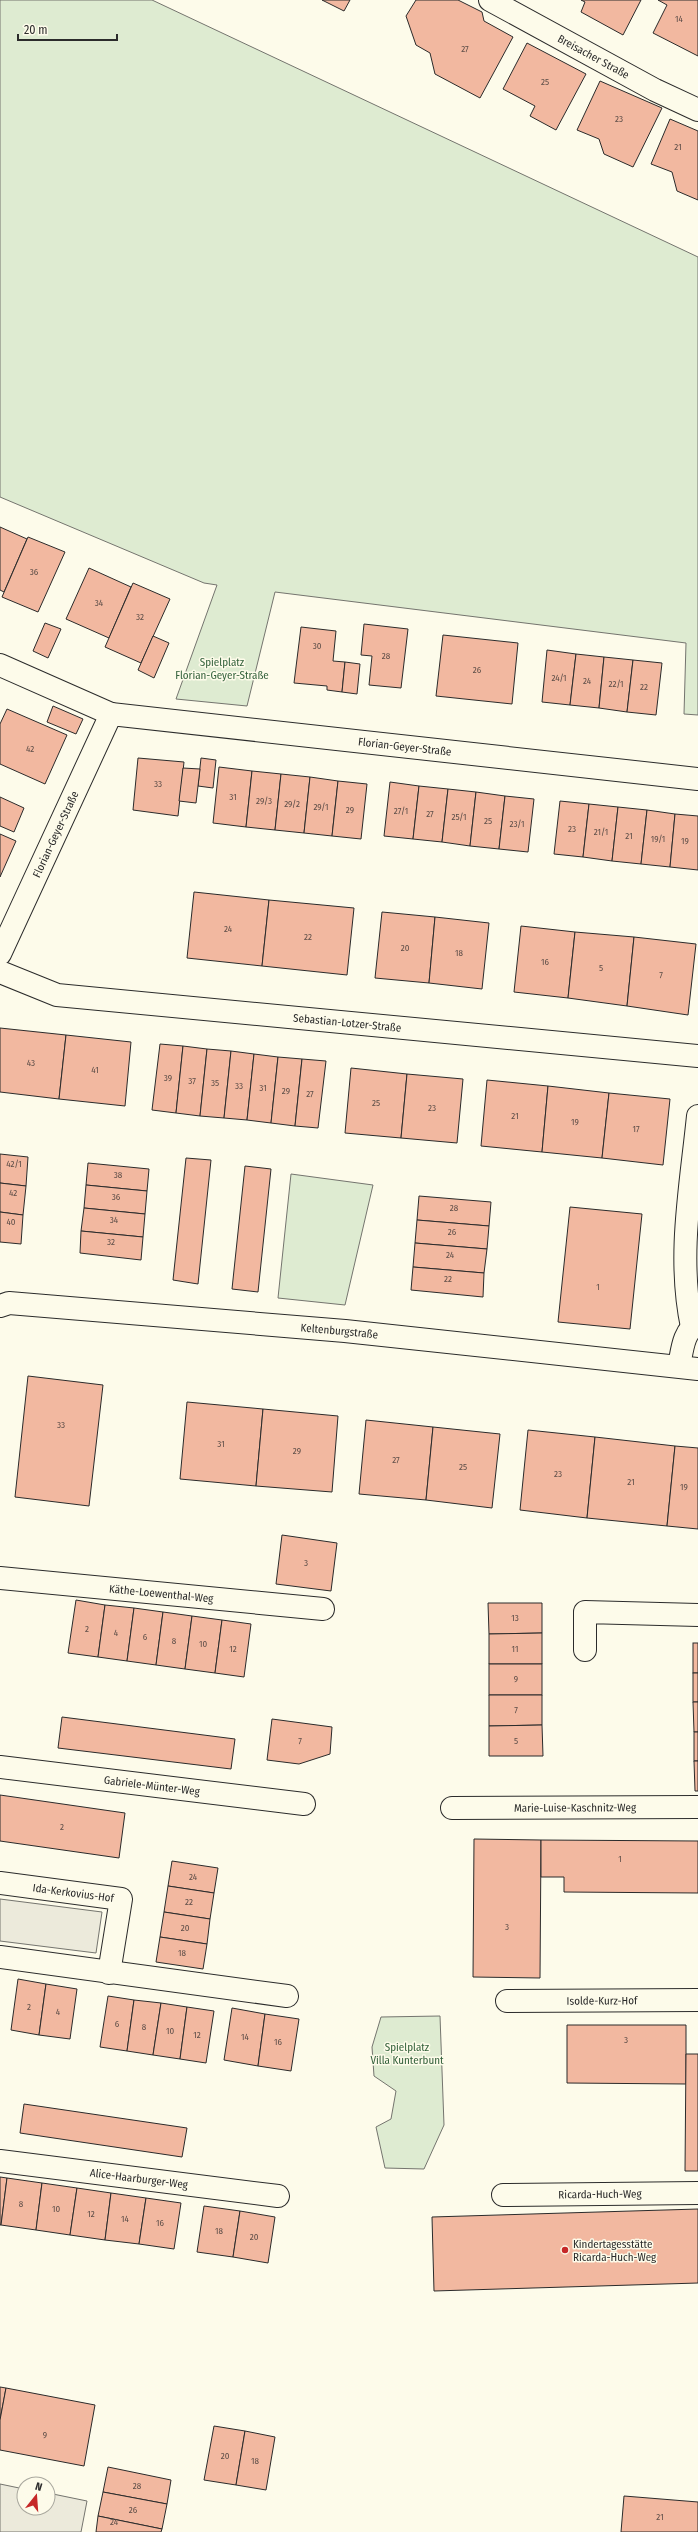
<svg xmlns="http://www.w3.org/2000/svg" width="698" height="2532" font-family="'Fira Sans Condensed',sans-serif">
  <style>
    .green { fill: #deebd1; stroke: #74746e }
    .parking { fill: #eceadb; stroke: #74746e }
    .building { fill: #f2b8a0; stroke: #2b2b2b }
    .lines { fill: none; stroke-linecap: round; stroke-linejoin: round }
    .minor-casing { stroke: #2b2b2b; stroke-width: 24 }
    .minor { stroke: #fdfbea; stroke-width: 22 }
    .poi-dot { fill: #c62828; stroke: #fdfbea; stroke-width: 1.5 }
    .labels { text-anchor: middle; stroke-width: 3; stroke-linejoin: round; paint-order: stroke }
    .number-label { font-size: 9px; fill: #5d4e48 }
    .street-label { font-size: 11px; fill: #2b2b2b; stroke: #fdfbea }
    .park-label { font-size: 11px; fill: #34623c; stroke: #fdfbea }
    .poi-label { font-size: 11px; fill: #2b2b2b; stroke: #fdfbea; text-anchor: start }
  </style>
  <rect width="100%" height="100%" fill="#fdfbea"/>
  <!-- green -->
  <g class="green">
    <path d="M 0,0 L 152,0 L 698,257 L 698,715 L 684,714 L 686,643 L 275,592 L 247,706 L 176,699 L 217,585 L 204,583 L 0,497 Z"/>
    <path d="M 291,1174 L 373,1185 L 345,1305 L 278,1298 Z"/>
    <path d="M 440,2016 L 444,2125 L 424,2169 L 385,2168 L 376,2127 L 391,2119 L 396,2091 L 374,2076 L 372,2047 L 381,2017 Z"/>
  </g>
  <!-- parking -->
  <g class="parking">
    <path d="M 0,1899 L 102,1912 L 96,1953 L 0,1941 Z"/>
    <path d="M 0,2484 L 24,2489 L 24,2508 L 48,2508 L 48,2493 L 87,2501 L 81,2532 L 0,2532 Z"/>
  </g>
  <!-- building -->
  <g class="building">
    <path d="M 322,0 L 350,0 L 344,11 Z"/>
    <path d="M 416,0 L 458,0 L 482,12 L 484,21 L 513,37 L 480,98 L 435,74 L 430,53 L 416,45 L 406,16 Z"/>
    <path d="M 581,0 L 641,0 L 623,35 L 581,12 L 585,2 Z"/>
    <path d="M 658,0 L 698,0 L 698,56 L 653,33 L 667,5 Z"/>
    <path d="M 527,43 L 586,74 L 556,130 L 530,116 L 535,106 L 503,89 Z"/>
    <path d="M 600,81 L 662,108 L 633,167 L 604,154 L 599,139 L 577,130 Z"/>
    <path d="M 670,119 L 698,131 L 698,200 L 677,191 L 672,172 L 651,164 Z"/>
    <path d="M 0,527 L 27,539 L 4,592 L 0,590 Z"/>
    <path d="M 28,537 L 65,552 L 38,612 L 2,597 Z"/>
    <path d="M 89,568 L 131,587 L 109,638 L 66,619 Z"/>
    <path d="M 133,583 L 170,599 L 141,663 L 105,647 Z"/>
    <path d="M 45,623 L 61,629 L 48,658 L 33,651 Z"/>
    <path d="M 364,624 L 408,629 L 401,688 L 369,685 L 372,656 L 361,655 Z"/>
    <path d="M 301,627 L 336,631 L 333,661 L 345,662 L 342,692 L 327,690 L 327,686 L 294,683 Z"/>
    <path d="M 443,635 L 518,643 L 512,704 L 436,696 Z"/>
    <path d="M 153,636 L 169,643 L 154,678 L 138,670 Z"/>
    <path d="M 547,650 L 576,654 L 570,705 L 542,702 Z"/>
    <path d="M 576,654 L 604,657 L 599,708 L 570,705 Z"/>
    <path d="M 604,657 L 633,660 L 627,712 L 599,708 Z"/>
    <path d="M 633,660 L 662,663 L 656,715 L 627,712 Z"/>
    <path d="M 345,662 L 360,664 L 357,694 L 342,692 Z"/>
    <path d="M 53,706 L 83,719 L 76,734 L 47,722 Z"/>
    <path d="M 7,709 L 67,735 L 45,784 L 0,764 L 0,724 Z"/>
    <path d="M 138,758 L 184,762 L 178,816 L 133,810 Z"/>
    <path d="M 201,758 L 216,760 L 213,788 L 198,786 Z"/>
    <path d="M 219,767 L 252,771 L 246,827 L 213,823 Z"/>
    <path d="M 183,768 L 200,769 L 196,803 L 179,801 Z"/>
    <path d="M 252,771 L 281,774 L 275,830 L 246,827 Z"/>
    <path d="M 281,774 L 310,777 L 304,833 L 275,830 Z"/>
    <path d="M 310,777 L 338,781 L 332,836 L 304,833 Z"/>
    <path d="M 338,781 L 367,784 L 361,839 L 332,836 Z"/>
    <path d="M 390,782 L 419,786 L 413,839 L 384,836 Z"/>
    <path d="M 419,786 L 448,789 L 442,842 L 413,839 Z"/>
    <path d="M 448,789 L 476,792 L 470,846 L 442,842 Z"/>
    <path d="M 476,792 L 505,796 L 499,849 L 470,846 Z"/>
    <path d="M 505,796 L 534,799 L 528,852 L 499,849 Z"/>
    <path d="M 0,797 L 24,808 L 14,832 L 0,826 Z"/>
    <path d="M 560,801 L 589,804 L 583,857 L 554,854 Z"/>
    <path d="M 589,804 L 618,807 L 612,861 L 583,857 Z"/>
    <path d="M 618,807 L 647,810 L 641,864 L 612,861 Z"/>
    <path d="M 647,810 L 675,814 L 670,867 L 641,864 Z"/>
    <path d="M 675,814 L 698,816 L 698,870 L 670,867 Z"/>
    <path d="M 0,834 L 16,841 L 0,877 Z"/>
    <path d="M 194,892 L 269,900 L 262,966 L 187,958 Z"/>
    <path d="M 269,900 L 354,908 L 347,975 L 262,966 Z"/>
    <path d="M 382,912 L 435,917 L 429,983 L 375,978 Z"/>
    <path d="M 435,917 L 489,923 L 482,989 L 429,983 Z"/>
    <path d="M 521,926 L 575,932 L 568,998 L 514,992 Z"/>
    <path d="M 575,932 L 634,937 L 627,1006 L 568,998 Z"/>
    <path d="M 634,937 L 696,944 L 688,1015 L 627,1006 Z"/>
    <path d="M 0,1028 L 66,1035 L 59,1099 L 0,1092 Z"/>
    <path d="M 66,1035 L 131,1042 L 125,1106 L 59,1099 Z"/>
    <path d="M 160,1044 L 183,1046 L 176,1113 L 152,1110 Z"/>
    <path d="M 183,1046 L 207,1049 L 200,1116 L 176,1113 Z"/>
    <path d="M 207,1049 L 231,1051 L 224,1118 L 200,1116 Z"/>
    <path d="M 231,1051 L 254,1054 L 247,1120 L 224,1118 Z"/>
    <path d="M 254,1054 L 278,1057 L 271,1123 L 247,1120 Z"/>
    <path d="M 278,1057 L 302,1059 L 295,1126 L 271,1123 Z"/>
    <path d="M 302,1059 L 326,1061 L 318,1128 L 295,1126 Z"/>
    <path d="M 351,1068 L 407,1074 L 401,1138 L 345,1133 Z"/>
    <path d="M 407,1074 L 463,1079 L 457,1143 L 401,1138 Z"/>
    <path d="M 487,1080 L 548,1086 L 542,1152 L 481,1146 Z"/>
    <path d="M 548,1086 L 609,1093 L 602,1158 L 542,1152 Z"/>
    <path d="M 609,1093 L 670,1099 L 663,1165 L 602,1158 Z"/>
    <path d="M 0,1154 L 28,1157 L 26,1186 L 0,1183 Z"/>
    <path d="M 186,1158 L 211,1160 L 198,1284 L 173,1280 Z"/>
    <path d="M 88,1163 L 149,1169 L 147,1191 L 86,1185 Z"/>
    <path d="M 245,1166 L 271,1169 L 258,1292 L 232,1289 Z"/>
    <path d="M 0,1183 L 26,1186 L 23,1215 L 0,1212 Z"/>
    <path d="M 86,1185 L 147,1191 L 145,1214 L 84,1208 Z"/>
    <path d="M 419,1196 L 491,1202 L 489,1226 L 417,1220 Z"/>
    <path d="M 570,1207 L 642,1214 L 630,1329 L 558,1322 Z"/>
    <path d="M 84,1208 L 145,1214 L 143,1237 L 81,1231 Z"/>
    <path d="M 0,1212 L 23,1215 L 21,1244 L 0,1242 Z"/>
    <path d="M 417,1220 L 489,1226 L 487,1249 L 415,1243 Z"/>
    <path d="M 81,1231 L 143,1237 L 141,1260 L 80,1253 Z"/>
    <path d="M 415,1243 L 487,1249 L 484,1273 L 413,1267 Z"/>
    <path d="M 413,1267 L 484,1273 L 483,1297 L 411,1290 Z"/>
    <path d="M 28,1376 L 103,1385 L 89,1506 L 15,1497 Z"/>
    <path d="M 187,1402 L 263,1409 L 256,1486 L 180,1479 Z"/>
    <path d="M 263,1409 L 338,1416 L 332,1492 L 256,1486 Z"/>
    <path d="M 366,1420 L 433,1427 L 426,1500 L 359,1494 Z"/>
    <path d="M 433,1427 L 500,1434 L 492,1508 L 426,1500 Z"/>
    <path d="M 528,1430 L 595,1437 L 587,1518 L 520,1510 Z"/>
    <path d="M 595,1437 L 675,1446 L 667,1526 L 587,1518 Z"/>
    <path d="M 675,1446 L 698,1448 L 698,1529 L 667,1526 Z"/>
    <path d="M 282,1535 L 337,1543 L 331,1591 L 276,1584 Z"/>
    <path d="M 76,1600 L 105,1605 L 98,1657 L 68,1653 Z"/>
    <path d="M 488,1603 L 542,1603 L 542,1633 L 489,1634 Z"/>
    <path d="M 105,1605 L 134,1608 L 127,1661 L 98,1657 Z"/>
    <path d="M 134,1608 L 163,1612 L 156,1665 L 127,1661 Z"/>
    <path d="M 163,1612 L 192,1616 L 185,1669 L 156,1665 Z"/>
    <path d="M 192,1616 L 222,1620 L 215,1673 L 185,1669 Z"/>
    <path d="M 222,1620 L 251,1624 L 244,1677 L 215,1673 Z"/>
    <path d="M 542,1633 L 542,1664 L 489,1664 L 489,1634 Z"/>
    <rect x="693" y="1643" width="5" height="30"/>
    <rect x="489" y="1664" width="53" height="31"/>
    <rect x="693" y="1673" width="5" height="29"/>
    <path d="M 489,1695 L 542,1695 L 542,1725 L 489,1726 Z"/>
    <path d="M 693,1702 L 698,1702 L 698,1732 L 694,1732 Z"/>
    <path d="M 62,1717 L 235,1739 L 231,1769 L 58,1748 Z"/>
    <path d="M 272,1719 L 332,1727 L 330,1754 L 299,1764 L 267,1760 Z"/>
    <path d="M 542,1725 L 543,1756 L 489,1756 L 489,1726 Z"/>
    <rect x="694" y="1732" width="4" height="29"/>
    <path d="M 694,1761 L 698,1761 L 698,1791 L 695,1791 Z"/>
    <path d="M 0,1795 L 125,1813 L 119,1858 L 0,1841 Z"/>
    <path d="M 474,1839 L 541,1840 L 540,1978 L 473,1977 Z"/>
    <path d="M 541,1840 L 698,1841 L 698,1893 L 564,1892 L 564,1877 L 541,1877 Z"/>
    <path d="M 172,1861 L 218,1868 L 214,1893 L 168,1886 Z"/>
    <path d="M 168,1886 L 214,1893 L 210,1919 L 164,1912 Z"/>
    <path d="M 164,1912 L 210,1919 L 207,1944 L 160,1937 Z"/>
    <path d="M 160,1937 L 207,1944 L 203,1969 L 156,1962 Z"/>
    <path d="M 18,1979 L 46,1984 L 39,2035 L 11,2030 Z"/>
    <path d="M 46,1984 L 77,1989 L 70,2039 L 39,2035 Z"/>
    <path d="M 108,1996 L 134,2000 L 127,2051 L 100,2047 Z"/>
    <path d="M 134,2000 L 161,2003 L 153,2055 L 127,2051 Z"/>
    <path d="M 161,2003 L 187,2007 L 180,2059 L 153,2055 Z"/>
    <path d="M 187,2007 L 214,2011 L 206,2063 L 180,2059 Z"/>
    <path d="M 232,2008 L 265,2014 L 258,2066 L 224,2060 Z"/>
    <path d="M 265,2014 L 299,2019 L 291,2071 L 258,2066 Z"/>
    <path d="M 567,2025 L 686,2025 L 686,2084 L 567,2083 Z"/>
    <path d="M 686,2054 L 698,2054 L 698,2171 L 685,2171 Z"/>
    <path d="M 24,2104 L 187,2128 L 182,2157 L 20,2133 Z"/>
    <path d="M 0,2177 L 7,2178 L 1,2225 L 0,2225 Z"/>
    <path d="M 7,2178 L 42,2183 L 36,2230 L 1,2225 Z"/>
    <path d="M 42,2183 L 77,2188 L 70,2235 L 36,2230 Z"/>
    <path d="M 77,2188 L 111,2193 L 105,2240 L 70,2235 Z"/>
    <path d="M 111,2193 L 146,2198 L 139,2244 L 105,2240 Z"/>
    <path d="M 146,2198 L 181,2203 L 174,2249 L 139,2244 Z"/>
    <path d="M 204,2206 L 240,2211 L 233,2257 L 197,2252 Z"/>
    <path d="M 698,2209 L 698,2283 L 434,2291 L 432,2217 Z"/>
    <path d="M 240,2211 L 275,2217 L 268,2263 L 233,2257 Z"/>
    <path d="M 0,2387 L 6,2388 L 0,2420 Z"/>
    <path d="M 6,2388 L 95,2405 L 84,2466 L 0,2450 L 0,2420 Z"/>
    <path d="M 214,2426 L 245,2431 L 236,2485 L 204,2480 Z"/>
    <path d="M 245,2431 L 275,2437 L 266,2490 L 236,2485 Z"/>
    <path d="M 108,2467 L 171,2480 L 167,2504 L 103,2492 Z"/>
    <path d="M 103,2492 L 167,2504 L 162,2529 L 98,2516 Z"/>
    <path d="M 624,2496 L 698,2502 L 698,2532 L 621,2532 Z"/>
    <path d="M 98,2516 L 162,2529 L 161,2532 L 96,2532 Z"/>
  </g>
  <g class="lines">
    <!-- minor casing -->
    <g class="minor-casing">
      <g id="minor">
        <path id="s1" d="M 490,0 L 655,90 L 698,110"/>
        <path d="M 0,665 L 111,714"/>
        <path id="s2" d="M 0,954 L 111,714 L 698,779"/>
        <path id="s3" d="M 0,972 L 57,995 L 698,1056"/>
        <path id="s4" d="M 0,1306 L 9,1303 L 345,1331 L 698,1369"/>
        <path d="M 692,1327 C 677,1257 691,1186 698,1116"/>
        <path d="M 679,1366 C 682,1352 683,1330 698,1324"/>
        <path id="s5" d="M 0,1578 L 323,1609"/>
        <path d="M 585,1650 L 585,1612 L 698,1615"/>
        <path id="s6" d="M 0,1767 L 304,1804"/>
        <path id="s7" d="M 452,1808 L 698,1807"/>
        <path id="s8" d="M 0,1883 L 121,1899 L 109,1973"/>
        <path d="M 0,1957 L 287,1996"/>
        <path id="s9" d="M 507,2001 L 698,2000"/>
        <path id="s10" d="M 0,2161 L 278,2196"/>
        <path id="s11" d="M 503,2195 L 698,2193"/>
      </g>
    </g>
    <!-- minor -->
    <use href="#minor" class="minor"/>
  </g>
  <!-- markers -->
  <circle class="poi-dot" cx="565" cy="2250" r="4"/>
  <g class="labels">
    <!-- number labels -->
    <g class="number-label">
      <text x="679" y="22">14</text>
      <text x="465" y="52">27</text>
      <text x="545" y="85">25</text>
      <text x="619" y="122">23</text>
      <text x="678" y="150">21</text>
      <text x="34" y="575">36</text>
      <text x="99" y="606">34</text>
      <text x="140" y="620">32</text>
      <text x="317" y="649">30</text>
      <text x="386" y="659">28</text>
      <text x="477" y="673">26</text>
      <text x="559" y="681">24/1</text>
      <text x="587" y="684">24</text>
      <text x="616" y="687">22/1</text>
      <text x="644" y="690">22</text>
      <text x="30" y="752">42</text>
      <text x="158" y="787">33</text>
      <text x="233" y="800">31</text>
      <text x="264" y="804">29/3</text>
      <text x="292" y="807">29/2</text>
      <text x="321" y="810">29/1</text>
      <text x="350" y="813">29</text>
      <text x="401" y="814">27/1</text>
      <text x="430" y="817">27</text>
      <text x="459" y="820">25/1</text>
      <text x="488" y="824">25</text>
      <text x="517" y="827">23/1</text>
      <text x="572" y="832">23</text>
      <text x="601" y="835">21/1</text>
      <text x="629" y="839">21</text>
      <text x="658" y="842">19/1</text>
      <text x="685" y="844">19</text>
      <text x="228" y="932">24</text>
      <text x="308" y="940">22</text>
      <text x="405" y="951">20</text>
      <text x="459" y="956">18</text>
      <text x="545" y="965">16</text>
      <text x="601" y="971">5</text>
      <text x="661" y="978">7</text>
      <text x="31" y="1066">43</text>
      <text x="95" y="1073">41</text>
      <text x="168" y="1081">39</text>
      <text x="192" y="1084">37</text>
      <text x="215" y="1086">35</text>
      <text x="239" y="1089">33</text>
      <text x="263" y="1091">31</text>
      <text x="286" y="1094">29</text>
      <text x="310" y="1097">27</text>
      <text x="376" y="1106">25</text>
      <text x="432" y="1111">23</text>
      <text x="515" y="1119">21</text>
      <text x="575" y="1125">19</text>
      <text x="636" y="1132">17</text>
      <text x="14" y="1167">42/1</text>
      <text x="118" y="1178">38</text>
      <text x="13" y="1196">42</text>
      <text x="116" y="1200">36</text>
      <text x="454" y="1211">28</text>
      <text x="114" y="1223">34</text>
      <text x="11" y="1225">40</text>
      <text x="452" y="1235">26</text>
      <text x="111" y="1245">32</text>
      <text x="450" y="1258">24</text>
      <text x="448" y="1282">22</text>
      <text x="598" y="1290">1</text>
      <text x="61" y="1428">33</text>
      <text x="221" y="1447">31</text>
      <text x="297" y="1454">29</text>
      <text x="396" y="1463">27</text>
      <text x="463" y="1470">25</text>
      <text x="558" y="1477">23</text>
      <text x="631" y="1485">21</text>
      <text x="684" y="1490">19</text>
      <text x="306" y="1566">3</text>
      <text x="515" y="1621">13</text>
      <text x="87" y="1632">2</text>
      <text x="116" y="1636">4</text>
      <text x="145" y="1640">6</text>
      <text x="174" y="1644">8</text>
      <text x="203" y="1647">10</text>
      <text x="233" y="1652">12</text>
      <text x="515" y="1652">11</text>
      <text x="516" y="1682">9</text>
      <text x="516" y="1713">7</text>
      <text x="300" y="1744">7</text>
      <text x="516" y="1744">5</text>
      <text x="62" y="1830">2</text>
      <text x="620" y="1862">1</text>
      <text x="193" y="1880">24</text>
      <text x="189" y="1905">22</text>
      <text x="507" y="1930">3</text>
      <text x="185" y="1931">20</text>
      <text x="182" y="1956">18</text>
      <text x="29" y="2010">2</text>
      <text x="58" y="2015">4</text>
      <text x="117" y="2027">6</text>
      <text x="144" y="2030">8</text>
      <text x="170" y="2034">10</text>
      <text x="197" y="2038">12</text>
      <text x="245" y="2040">14</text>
      <text x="626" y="2043">3</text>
      <text x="278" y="2045">16</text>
      <text x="21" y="2207">8</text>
      <text x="56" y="2212">10</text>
      <text x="91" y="2217">12</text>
      <text x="125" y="2222">14</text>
      <text x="160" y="2226">16</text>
      <text x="219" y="2234">18</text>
      <text x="254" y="2240">20</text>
      <text x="45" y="2438">9</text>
      <text x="225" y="2459">20</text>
      <text x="255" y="2464">18</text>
      <text x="137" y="2489">28</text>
      <text x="133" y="2513">26</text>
      <text x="660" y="2520">21</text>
      <text x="114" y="2525">24</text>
    </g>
    <!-- street labels -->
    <g class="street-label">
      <text dy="4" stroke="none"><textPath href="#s1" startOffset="118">Breisacher Straße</textPath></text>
      <text dy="4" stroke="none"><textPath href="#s2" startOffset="560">Florian-Geyer-Straße</textPath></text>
      <text dy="4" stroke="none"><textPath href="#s2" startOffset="132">Florian-Geyer-Straße</textPath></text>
      <text dy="4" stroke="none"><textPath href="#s3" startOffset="353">Sebastian-Lotzer-Straße</textPath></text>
      <text dy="4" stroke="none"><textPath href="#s4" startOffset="341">Keltenburgstraße</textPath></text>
      <text dy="4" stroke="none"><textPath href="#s5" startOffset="162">Käthe-Loewenthal-Weg</textPath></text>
      <text dy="4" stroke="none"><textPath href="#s6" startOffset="153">Gabriele-Münter-Weg</textPath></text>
      <text dy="4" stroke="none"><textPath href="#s7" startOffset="123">Marie-Luise-Kaschnitz-Weg</textPath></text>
      <text dy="4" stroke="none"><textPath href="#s8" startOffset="74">Ida-Kerkovius-Hof</textPath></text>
      <text dy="4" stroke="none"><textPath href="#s9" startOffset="95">Isolde-Kurz-Hof</textPath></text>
      <text dy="4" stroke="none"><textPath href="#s10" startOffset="140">Alice-Haarburger-Weg</textPath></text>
      <text dy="4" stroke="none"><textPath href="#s11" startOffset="97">Ricarda-Huch-Weg</textPath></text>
    </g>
    <!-- park labels -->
    <g class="park-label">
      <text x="222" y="666">Spielplatz<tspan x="222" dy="13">Florian-Geyer-Straße</tspan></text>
      <text x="407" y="2051">Spielplatz<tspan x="407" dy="13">Villa Kunterbunt</tspan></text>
    </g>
    <!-- poi labels -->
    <g class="poi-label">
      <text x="573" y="2248">Kindertagesstätte<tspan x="573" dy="13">Ricarda-Huch-Weg</tspan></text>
    </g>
  </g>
  <!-- north arrow -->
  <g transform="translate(36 2496) rotate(17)"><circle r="19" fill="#fdfbea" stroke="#a9a89e"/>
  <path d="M0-3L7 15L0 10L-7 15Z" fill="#c62828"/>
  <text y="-6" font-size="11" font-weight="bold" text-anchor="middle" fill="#2b2b2b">N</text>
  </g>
  <!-- scale -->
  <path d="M18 34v6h99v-6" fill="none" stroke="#2b2b2b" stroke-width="2"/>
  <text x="24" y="34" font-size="12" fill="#2b2b2b" stroke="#fdfbea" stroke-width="3" paint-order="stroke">20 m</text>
</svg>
